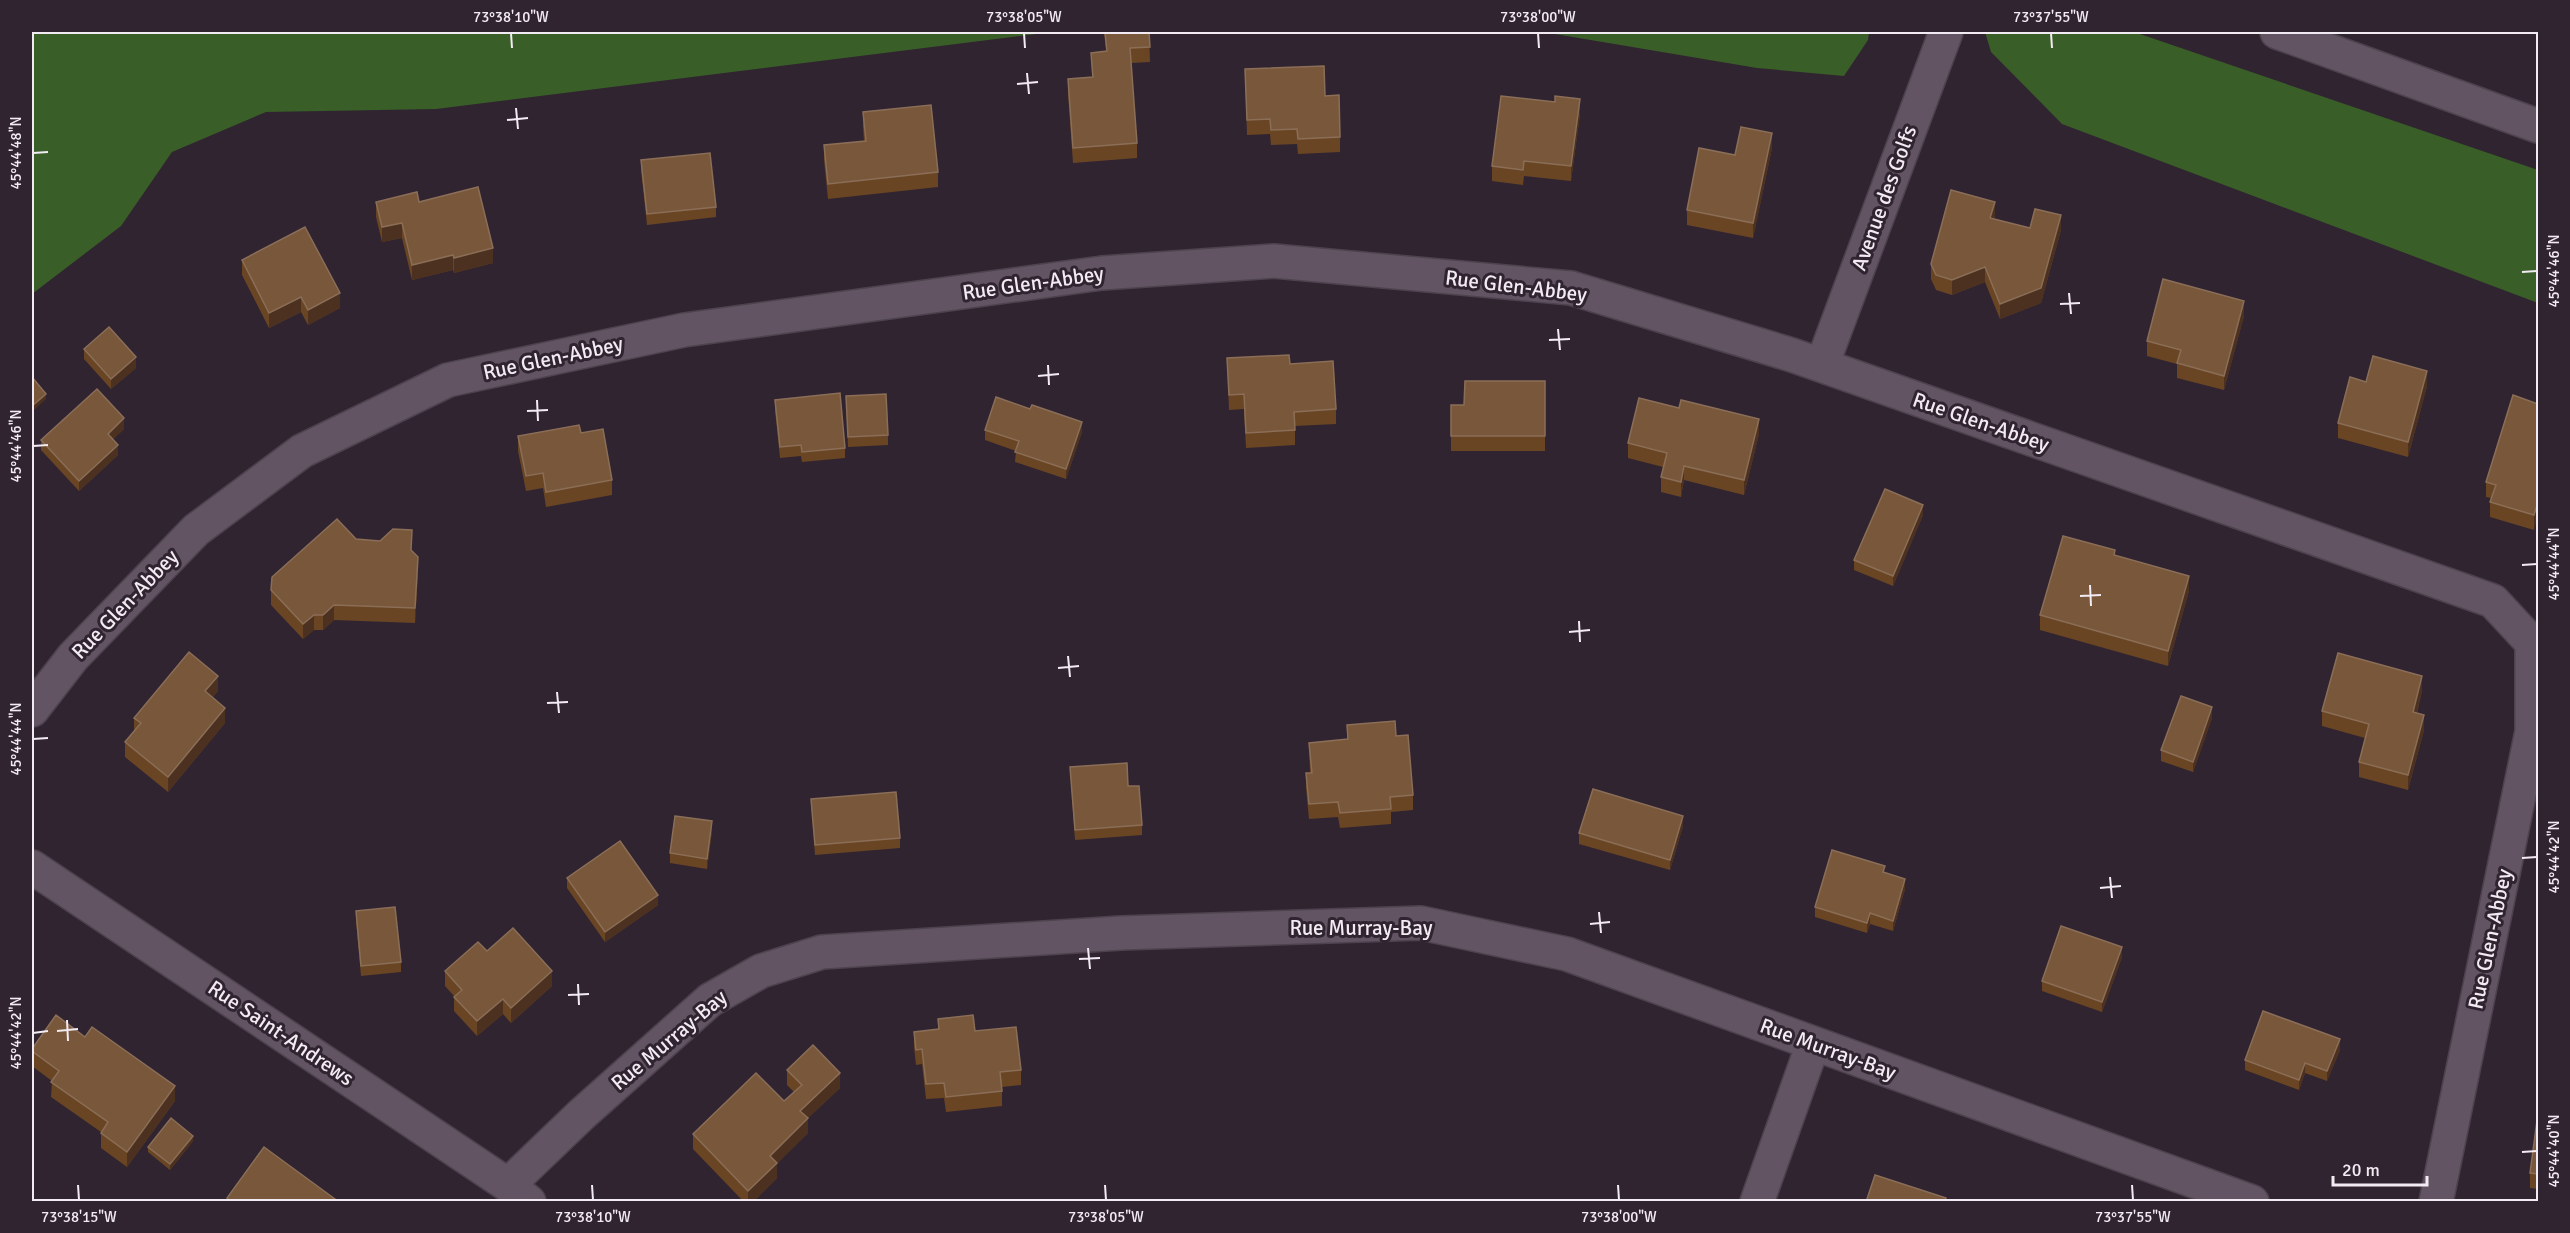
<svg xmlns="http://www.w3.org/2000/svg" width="2570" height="1233" font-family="Signika,sans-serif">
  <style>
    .forest { fill: #395e27 }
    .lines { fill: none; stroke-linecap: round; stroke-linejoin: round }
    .minor-casing { stroke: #4d424e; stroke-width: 36 }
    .minor { stroke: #625462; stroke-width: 33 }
    .wall { fill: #694524 }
    .shaded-wall { fill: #4c3120 }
    .building { fill: #78573a; stroke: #8b6e57; stroke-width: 1.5 }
    .ticks { fill: none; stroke: #f3ebf4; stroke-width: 2 }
    .labels { text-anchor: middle; stroke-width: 6; stroke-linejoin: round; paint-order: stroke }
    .street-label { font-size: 21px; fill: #f3ebf4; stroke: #302431 }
    .neatline { fill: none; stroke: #f3ebf4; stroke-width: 2 }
    .ticks-label { font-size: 15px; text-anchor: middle; fill: #f3ebf4 }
  </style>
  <rect width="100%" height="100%" fill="#302431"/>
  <!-- forest -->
  <g class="forest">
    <path d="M 32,32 L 1053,32 L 436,109 L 266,112 L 172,152 L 121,226 L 32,294 Z"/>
    <path d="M 1543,32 L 1869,32 L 1868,40 L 1844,76 L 1757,68 Z"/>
    <path d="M 1985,32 L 2134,32 L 2538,170 L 2538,303 L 2062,124 L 1991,52 Z"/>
  </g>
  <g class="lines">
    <!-- minor casing -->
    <g class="minor-casing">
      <g id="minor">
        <path d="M 2277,32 L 2538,126"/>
        <path d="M 1822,365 L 1946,32"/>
        <path d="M 32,710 L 73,657 L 196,530 L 302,451 L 448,380 L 684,330 L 1102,273 L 1274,261 L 1571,288 L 1792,355 L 2493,601 L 2532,643 L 2532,731 L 2436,1202"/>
        <path d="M 32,867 L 508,1185 L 529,1202"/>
        <path d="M 508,1185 L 581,1115 L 710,1000 L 761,971 L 822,952 L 1121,933 L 1421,923 L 1567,954 L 2252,1202"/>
        <path d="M 1757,1202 L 1813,1044"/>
      </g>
    </g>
    <!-- minor -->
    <use href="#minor" class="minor"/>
  </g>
  <!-- wall -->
  <g class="wall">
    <path d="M 1104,32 L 1149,32 L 1150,62 L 1131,63 L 1137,143 L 1137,158 L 1073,163 L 1068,94 L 1068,79 L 1092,77 L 1091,53 L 1106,51 Z"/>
    <path d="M 1245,69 L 1325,96 L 1340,137 L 1340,152 L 1298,154 L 1297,144 L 1271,145 L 1270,134 L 1247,135 Z"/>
    <path d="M 863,112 L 938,172 L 938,187 L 828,199 L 824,160 L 824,145 L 864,141 L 863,127 Z"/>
    <path d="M 1580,114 L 1571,181 L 1524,176 L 1523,185 L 1492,181 L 1492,166 Z"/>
    <path d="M 1772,148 L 1753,238 L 1687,225 L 1687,210 L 1735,155 Z"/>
    <path d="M 641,160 L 716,207 L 716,217 L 647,225 L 641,170 Z"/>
    <path d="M 376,202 L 419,202 L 493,263 L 454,273 L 453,270 L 412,280 L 402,238 L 382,242 L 376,217 Z"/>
    <path d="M 1995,216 L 1994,219 L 2030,228 L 2061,230 L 2041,303 L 2000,319 L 1985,282 L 1952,295 L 1936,290 L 1931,279 L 1931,264 Z"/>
    <path d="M 242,260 L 340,308 L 308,325 L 301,312 L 269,328 L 242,275 Z"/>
    <path d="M 2244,316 L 2224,390 L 2177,378 L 2177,364 L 2147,356 L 2147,341 Z"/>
    <path d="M 84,349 L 136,368 L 111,389 L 84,359 Z"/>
    <path d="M 1227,358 L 1290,364 L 1336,409 L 1336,424 L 1295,426 L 1295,445 L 1246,448 L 1244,409 L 1229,410 Z"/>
    <path d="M 1545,381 L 1545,451 L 1451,451 L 1451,405 L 1464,405 Z"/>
    <path d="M 2366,382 L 2427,386 L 2408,457 L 2338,438 L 2338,423 Z"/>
    <path d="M 846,396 L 888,435 L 888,445 L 848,447 Z"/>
    <path d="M 775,400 L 845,448 L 845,458 L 802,462 L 801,456 L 780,458 L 775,410 Z"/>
    <path d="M 2538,404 L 2534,530 L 2490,517 L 2490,502 L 2491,498 L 2486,497 L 2486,482 Z"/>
    <path d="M 124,429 L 113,439 L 118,455 L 79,491 L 41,450 L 41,440 Z"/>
    <path d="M 985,430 L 1082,432 L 1066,479 L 1015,462 L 1016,451 L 985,440 Z"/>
    <path d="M 581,433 L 612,480 L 612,495 L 546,507 L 543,488 L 526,491 L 518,451 L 518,436 Z"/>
    <path d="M 1759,434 L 1744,495 L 1684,480 L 1681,497 L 1661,492 L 1661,477 L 1663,467 L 1628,458 L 1628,443 Z"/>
    <path d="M 1923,515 L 1893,586 L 1854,570 L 1854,560 Z"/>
    <path d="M 356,539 L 412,551 L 418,572 L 415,623 L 334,620 L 323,630 L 314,630 L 303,639 L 271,605 L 271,590 Z"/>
    <path d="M 2115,555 L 2189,591 L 2168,666 L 2040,630 L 2040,615 Z"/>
    <path d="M 218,691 L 212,698 L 225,723 L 168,792 L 125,757 L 125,742 L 134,731 L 134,718 Z"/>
    <path d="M 2422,691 L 2417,713 L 2424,730 L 2408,790 L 2359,777 L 2359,762 L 2365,738 L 2322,726 L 2322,711 Z"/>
    <path d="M 2212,718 L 2193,772 L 2161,761 L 2161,750 Z"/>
    <path d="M 1347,725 L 1396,736 L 1413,795 L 1413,810 L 1391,812 L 1391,824 L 1340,828 L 1338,817 L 1309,819 L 1306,788 L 1306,773 L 1310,773 L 1309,743 L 1347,739 Z"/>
    <path d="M 1070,767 L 1128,786 L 1142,825 L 1142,835 L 1075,840 Z"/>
    <path d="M 811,799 L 900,838 L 900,848 L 815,855 Z"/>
    <path d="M 1683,826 L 1670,870 L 1579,844 L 1579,833 Z"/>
    <path d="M 712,831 L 707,869 L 670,863 L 670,853 Z"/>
    <path d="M 1885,873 L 1905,889 L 1893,931 L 1870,924 L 1867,933 L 1815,917 L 1815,907 Z"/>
    <path d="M 567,878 L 658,905 L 605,942 L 567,888 Z"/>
    <path d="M 356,911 L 401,962 L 401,972 L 361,976 L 356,921 Z"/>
    <path d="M 487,951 L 552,986 L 511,1023 L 503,1014 L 477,1036 L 454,1011 L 454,996 L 445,986 L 445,971 Z"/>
    <path d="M 2122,957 L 2102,1012 L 2042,991 L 2042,981 Z"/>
    <path d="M 938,1019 L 975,1031 L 1021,1070 L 1021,1085 L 1002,1087 L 1002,1106 L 946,1112 L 944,1098 L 926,1099 L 922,1064 L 916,1065 L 914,1047 L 914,1032 L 938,1029 Z"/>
    <path d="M 32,1049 L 175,1101 L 127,1167 L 101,1148 L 101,1132 L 51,1097 L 52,1081 L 32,1066 Z"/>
    <path d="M 2340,1050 L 2327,1081 L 2305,1073 L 2299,1090 L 2245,1070 L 2245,1060 Z"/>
    <path d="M 787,1070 L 840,1088 L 808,1118 L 808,1133 L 777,1163 L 777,1178 L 753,1202 L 744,1202 L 693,1149 L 693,1134 L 784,1101 L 794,1092 L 787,1085 Z"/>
    <path d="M 2538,1113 L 2538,1189 L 2530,1188 L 2530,1173 Z"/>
    <path d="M 193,1141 L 170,1170 L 148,1152 L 148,1147 Z"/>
  </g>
  <!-- shaded-wall -->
  <g class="shaded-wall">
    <path d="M 1580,99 L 1580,114 L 1571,181 L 1571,166 Z"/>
    <path d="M 1772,133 L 1772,148 L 1753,238 L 1753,223 Z"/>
    <path d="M 1995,202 L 1995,216 L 1990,233 L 1990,218 Z"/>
    <path d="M 2061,215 L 2061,230 L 2041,303 L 2000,319 L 2000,304 Z"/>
    <path d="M 402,223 L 402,238 L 382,242 L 382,227 Z"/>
    <path d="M 493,248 L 493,263 L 454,273 L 454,258 Z"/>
    <path d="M 453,255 L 453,270 L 412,280 L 412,265 Z"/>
    <path d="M 1985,267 L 1985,282 L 1952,295 L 1952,280 Z"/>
    <path d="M 340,293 L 340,308 L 308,325 L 308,310 Z"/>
    <path d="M 301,297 L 301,312 L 269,328 L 269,313 Z"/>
    <path d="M 2244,301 L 2244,316 L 2224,390 L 2224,376 Z"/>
    <path d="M 136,357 L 136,368 L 111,389 L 111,379 Z"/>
    <path d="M 2427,371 L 2427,386 L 2408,457 L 2408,442 Z"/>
    <path d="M 46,394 L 46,399 L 32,412 L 32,406 Z"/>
    <path d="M 124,418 L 124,429 L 108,444 L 108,434 Z"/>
    <path d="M 1759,419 L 1759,434 L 1744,495 L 1744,480 Z"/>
    <path d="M 1082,422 L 1082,432 L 1066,479 L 1066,469 Z"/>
    <path d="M 118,445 L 118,455 L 79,491 L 79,481 Z"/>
    <path d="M 1684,466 L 1684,480 L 1681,497 L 1681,482 Z"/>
    <path d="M 2538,502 L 2538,516 L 2534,530 L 2534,515 Z"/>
    <path d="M 1923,505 L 1923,515 L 1893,586 L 1893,576 Z"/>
    <path d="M 418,557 L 418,572 L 415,623 L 415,608 Z"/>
    <path d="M 2189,576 L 2189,591 L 2168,666 L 2168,651 Z"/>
    <path d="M 334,605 L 334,620 L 323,630 L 323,615 Z"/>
    <path d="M 314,615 L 314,630 L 303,639 L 303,624 Z"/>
    <path d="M 218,676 L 218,691 L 205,706 L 205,691 Z"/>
    <path d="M 2422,676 L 2422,691 L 2413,727 L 2413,712 Z"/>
    <path d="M 2212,707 L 2212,718 L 2193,772 L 2193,762 Z"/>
    <path d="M 225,708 L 225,723 L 168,792 L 168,777 Z"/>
    <path d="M 2424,715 L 2424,730 L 2408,790 L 2408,775 Z"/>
    <path d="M 1683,816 L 1683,826 L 1670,870 L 1670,860 Z"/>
    <path d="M 712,821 L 712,831 L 707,869 L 707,859 Z"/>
    <path d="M 1905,879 L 1905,889 L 1893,931 L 1893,921 Z"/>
    <path d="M 658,895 L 658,905 L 605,942 L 605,932 Z"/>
    <path d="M 1870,913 L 1870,924 L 1867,933 L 1867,923 Z"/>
    <path d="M 2122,947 L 2122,957 L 2102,1012 L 2102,1002 Z"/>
    <path d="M 552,971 L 552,986 L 511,1023 L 511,1008 Z"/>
    <path d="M 503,999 L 503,1014 L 477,1036 L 477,1021 Z"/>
    <path d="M 2340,1039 L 2340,1050 L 2327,1081 L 2327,1071 Z"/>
    <path d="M 2305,1063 L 2305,1073 L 2299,1090 L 2299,1080 Z"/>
    <path d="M 840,1073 L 840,1088 L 808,1118 L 808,1133 L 770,1171 L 770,1156 L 800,1111 Z"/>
    <path d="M 175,1086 L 175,1101 L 127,1167 L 127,1152 Z"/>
    <path d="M 193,1136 L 193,1141 L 170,1170 L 170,1164 Z"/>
    <path d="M 777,1163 L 777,1178 L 753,1202 L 748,1202 L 748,1191 Z"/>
  </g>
  <!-- building -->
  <g class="building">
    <path d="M 1105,32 L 1149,32 L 1150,47 L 1130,48 L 1137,143 L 1073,148 L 1068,79 L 1093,77 L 1091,53 L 1107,51 Z"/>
    <path d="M 1324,66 L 1325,96 L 1339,95 L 1340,137 L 1298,139 L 1297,129 L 1271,130 L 1270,119 L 1247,120 L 1245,69 Z"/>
    <path d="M 1501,96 L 1555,102 L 1555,96 L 1580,99 L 1571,166 L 1524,161 L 1523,170 L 1492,166 Z"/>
    <path d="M 931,105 L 938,172 L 828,184 L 824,145 L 866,141 L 863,112 Z"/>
    <path d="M 1741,127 L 1772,133 L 1753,223 L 1687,210 L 1699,148 L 1735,155 Z"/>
    <path d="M 710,153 L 716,207 L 647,214 L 641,160 Z"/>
    <path d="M 478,187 L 493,248 L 454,258 L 453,255 L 412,265 L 402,223 L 382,227 L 376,202 L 417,192 L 419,202 Z"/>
    <path d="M 1951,190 L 1995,202 L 1990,218 L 2030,228 L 2035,209 L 2061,215 L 2041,288 L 2000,304 L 1985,267 L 1952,280 L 1936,275 L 1931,264 Z"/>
    <path d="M 305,227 L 340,293 L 308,310 L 301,297 L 269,313 L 242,260 Z"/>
    <path d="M 2163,279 L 2244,301 L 2224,376 L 2177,363 L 2181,350 L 2147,341 Z"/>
    <path d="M 109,327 L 136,357 L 111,379 L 84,349 Z"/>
    <path d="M 1289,355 L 1290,364 L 1333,361 L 1336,409 L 1294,412 L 1295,430 L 1246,433 L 1244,394 L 1229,395 L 1227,358 Z"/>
    <path d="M 2373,356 L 2427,371 L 2408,442 L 2338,423 L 2350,377 L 2366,382 Z"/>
    <path d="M 32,377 L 46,394 L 32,406 Z"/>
    <path d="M 1465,381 L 1545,381 L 1545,436 L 1451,436 L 1451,405 L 1464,405 Z"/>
    <path d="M 97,389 L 124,418 L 108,434 L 118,445 L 79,481 L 41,440 Z"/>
    <path d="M 840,393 L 845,448 L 802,452 L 801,445 L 780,447 L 775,400 Z"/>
    <path d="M 886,394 L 888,435 L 848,437 L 846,396 Z"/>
    <path d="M 2513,395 L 2538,404 L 2538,502 L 2534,515 L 2490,502 L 2496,485 L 2486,482 Z"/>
    <path d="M 996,397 L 1030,409 L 1032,405 L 1082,422 L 1066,469 L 1015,452 L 1019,441 L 985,430 Z"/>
    <path d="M 1639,398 L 1679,408 L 1681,400 L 1759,419 L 1744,480 L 1684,466 L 1681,482 L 1661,477 L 1667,453 L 1628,443 Z"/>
    <path d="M 579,425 L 581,433 L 603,429 L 612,480 L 546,492 L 543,473 L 526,476 L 518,436 Z"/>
    <path d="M 1885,489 L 1923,505 L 1893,576 L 1854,560 Z"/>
    <path d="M 337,519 L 356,539 L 380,541 L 393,529 L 412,530 L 411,550 L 418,557 L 415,608 L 334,605 L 323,615 L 314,615 L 303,624 L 271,590 L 272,577 Z"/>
    <path d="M 2063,536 L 2115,550 L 2114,555 L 2189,576 L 2168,651 L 2040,615 Z"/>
    <path d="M 189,652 L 218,676 L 205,691 L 225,708 L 168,777 L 125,742 L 141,723 L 134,718 Z"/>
    <path d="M 2338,653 L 2422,676 L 2413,712 L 2424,715 L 2408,775 L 2359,762 L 2369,724 L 2322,711 Z"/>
    <path d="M 2181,696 L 2212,707 L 2193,762 L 2161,750 Z"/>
    <path d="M 1395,721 L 1396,736 L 1408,735 L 1413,795 L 1390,797 L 1391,809 L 1340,813 L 1338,802 L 1309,804 L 1306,773 L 1312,773 L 1309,743 L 1348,739 L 1347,725 Z"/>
    <path d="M 1127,763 L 1128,786 L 1139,786 L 1142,825 L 1075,830 L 1070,767 Z"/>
    <path d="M 1593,789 L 1683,816 L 1670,860 L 1579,833 Z"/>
    <path d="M 896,792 L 900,838 L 815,845 L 811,799 Z"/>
    <path d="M 675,816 L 712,821 L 707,859 L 670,853 Z"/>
    <path d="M 620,841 L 658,895 L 605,932 L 567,878 Z"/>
    <path d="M 1832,850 L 1885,866 L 1883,872 L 1905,879 L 1893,921 L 1870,913 L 1867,923 L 1815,907 Z"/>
    <path d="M 395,907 L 401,962 L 361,966 L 356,911 Z"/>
    <path d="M 2061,926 L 2122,947 L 2102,1002 L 2042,981 Z"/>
    <path d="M 513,928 L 552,971 L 511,1008 L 503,999 L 477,1021 L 454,997 L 462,990 L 445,971 L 478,942 L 487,951 Z"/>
    <path d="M 2263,1011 L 2340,1039 L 2327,1071 L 2305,1063 L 2299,1080 L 2245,1060 Z"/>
    <path d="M 56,1015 L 85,1037 L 92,1027 L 175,1086 L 127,1152 L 101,1133 L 108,1122 L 51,1082 L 59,1071 L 32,1051 L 32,1049 Z"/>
    <path d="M 973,1015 L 975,1031 L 1016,1027 L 1021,1070 L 1000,1072 L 1002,1091 L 946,1097 L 944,1083 L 926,1084 L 922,1049 L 916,1050 L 914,1032 L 939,1029 L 938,1019 Z"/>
    <path d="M 813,1045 L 840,1073 L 800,1111 L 808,1118 L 770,1156 L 777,1163 L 748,1191 L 693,1134 L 756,1073 L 784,1101 L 802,1085 L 787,1070 Z"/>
    <path d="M 2538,1113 L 2538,1174 L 2530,1173 Z"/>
    <path d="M 171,1118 L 193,1136 L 170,1164 L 148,1147 Z"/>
    <path d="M 264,1147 L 339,1202 L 233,1202 L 227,1198 Z"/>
    <path d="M 1875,1175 L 1946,1198 L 1945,1202 L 1866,1202 Z"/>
  </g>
  <!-- ticks -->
  <path class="ticks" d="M 511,33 L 512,48M 1024,33 L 1025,48M 1538,33 L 1539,48M 2051,33 L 2052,48M 1027,73 L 1029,94M 1017,84 L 1038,82M 516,108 L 518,129M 507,120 L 528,118M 33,153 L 48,152M 2522,272 L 2537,271M 2069,293 L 2071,314M 2060,304 L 2080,303M 1558,329 L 1560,350M 1549,340 L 1570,339M 1048,365 L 1049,385M 1038,376 L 1059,374M 537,400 L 538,421M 527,411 L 548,410M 33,446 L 48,445M 2522,565 L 2537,564M 2090,585 L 2091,606M 2080,596 L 2101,595M 1579,621 L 1580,642M 1569,632 L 1590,630M 1068,656 L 1070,677M 1058,668 L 1079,666M 557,692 L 559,713M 547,703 L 568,702M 33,739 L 48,738M 2522,858 L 2537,857M 2110,877 L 2112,898M 2100,888 L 2121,886M 1599,912 L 1601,933M 1590,924 L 1610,922M 1088,948 L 1090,969M 1079,959 L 1100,958M 578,984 L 579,1005M 568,995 L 589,994M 67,1020 L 68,1041M 57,1031 L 78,1029M 33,1033 L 48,1031M 2522,1152 L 2537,1151M 78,1185 L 79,1200M 592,1185 L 593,1200M 1105,1185 L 1106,1200M 1618,1185 L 1619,1200M 2132,1185 L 2133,1200"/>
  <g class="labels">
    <!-- street labels -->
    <g class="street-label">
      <text transform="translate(1884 198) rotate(-70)" y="7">Avenue des Golfs</text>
      <text transform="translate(1033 283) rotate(-8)" y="7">Rue Glen-Abbey</text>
      <text transform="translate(1516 286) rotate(7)" y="7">Rue Glen-Abbey</text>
      <text transform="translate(553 358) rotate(-12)" y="7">Rue Glen-Abbey</text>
      <text transform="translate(1981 422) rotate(19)" y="7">Rue Glen-Abbey</text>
      <text transform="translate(125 604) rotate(-46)" y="7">Rue Glen-Abbey</text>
      <text x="1361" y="935">Rue Murray-Bay</text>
      <text transform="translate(2490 939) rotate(-78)" y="7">Rue Glen-Abbey</text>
      <text transform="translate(281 1033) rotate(34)" y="7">Rue Saint-Andrews</text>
      <text transform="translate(669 1040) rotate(-40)" y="7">Rue Murray-Bay</text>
      <text transform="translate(1828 1049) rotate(20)" y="7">Rue Murray-Bay</text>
    </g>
  </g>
  <!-- border -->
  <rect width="2570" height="1233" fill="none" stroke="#302431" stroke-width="66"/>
  <!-- scale -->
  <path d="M2333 1176v9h94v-9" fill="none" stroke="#f3ebf4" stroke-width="3"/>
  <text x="2342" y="1176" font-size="18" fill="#f3ebf4" stroke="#302431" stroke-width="4.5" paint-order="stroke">20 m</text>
  <rect x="33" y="33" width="2504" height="1167" class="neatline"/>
  <g class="ticks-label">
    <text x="511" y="22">73°38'10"W</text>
    <text x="1024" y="22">73°38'05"W</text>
    <text x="1538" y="22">73°38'00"W</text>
    <text x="2051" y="22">73°37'55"W</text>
    <text transform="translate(16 153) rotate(-90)" y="5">45°44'48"N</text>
    <text transform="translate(2554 271) rotate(-90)" y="5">45°44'46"N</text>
    <text transform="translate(16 446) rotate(-90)" y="5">45°44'46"N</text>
    <text transform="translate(2554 564) rotate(-90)" y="5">45°44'44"N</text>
    <text transform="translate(16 739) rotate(-90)" y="5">45°44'44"N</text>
    <text transform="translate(2554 857) rotate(-90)" y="5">45°44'42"N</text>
    <text transform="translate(16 1033) rotate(-90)" y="5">45°44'42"N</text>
    <text transform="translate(2554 1151) rotate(-90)" y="5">45°44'40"N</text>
    <text x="79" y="1222">73°38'15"W</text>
    <text x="593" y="1222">73°38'10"W</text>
    <text x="1106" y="1222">73°38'05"W</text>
    <text x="1619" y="1222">73°38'00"W</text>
    <text x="2133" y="1222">73°37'55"W</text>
  </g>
</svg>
